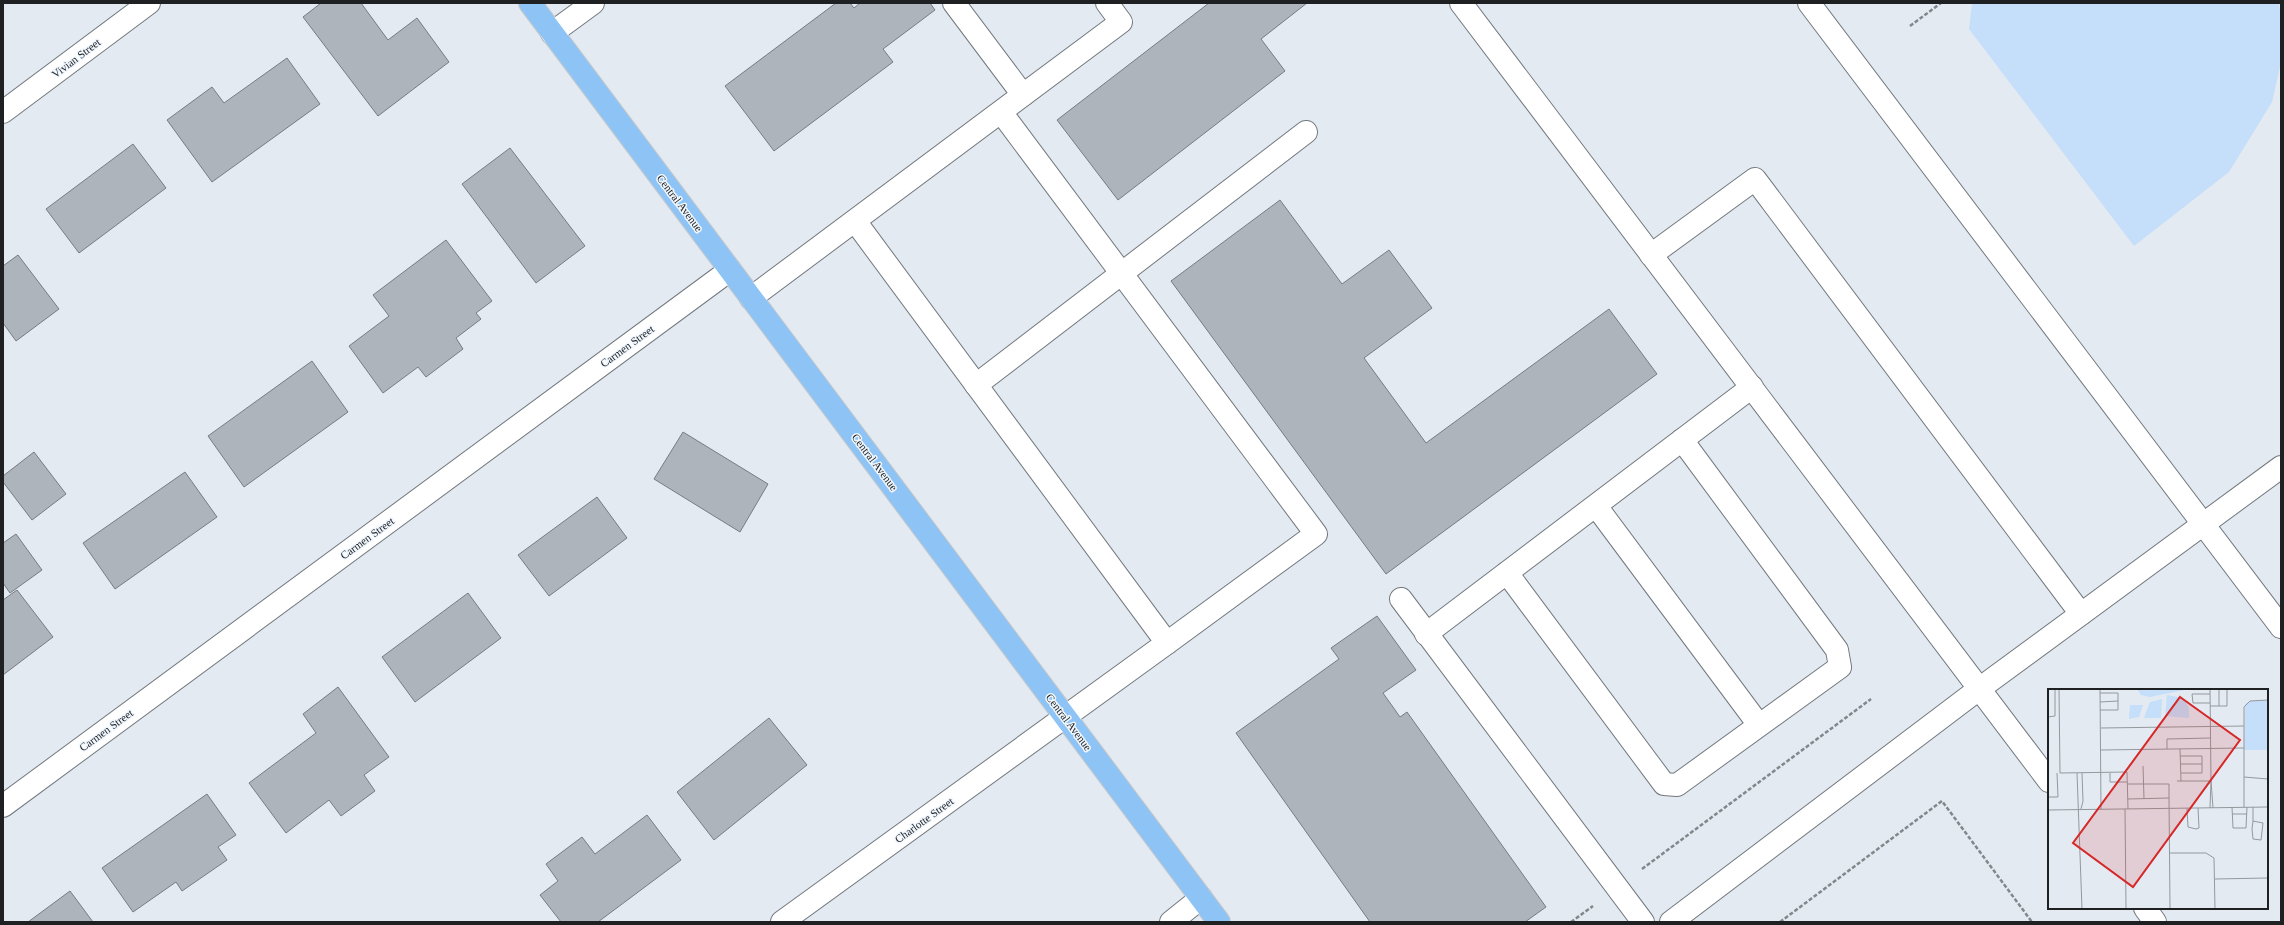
<svg xmlns="http://www.w3.org/2000/svg" width="2284" height="925" font-family="Georgia,serif">
  <style>
    .green { fill: #c5def9 }
    .building { fill: #aeb4bb; stroke: #767c82 }
    .lines { fill: none; stroke-linecap: round; stroke-linejoin: round }
    .minor-casing { stroke: #73797f; stroke-width: 24 }
    .major-casing { stroke: #c9c9ca; stroke-width: 24 }
    .path { stroke: #82878b; stroke-width: 2.5; stroke-dasharray: 4 2; stroke-linecap: butt }
    .minor { stroke: #fff; stroke-width: 22 }
    .major { stroke: #8ec4f5; stroke-width: 22 }
    .labels { text-anchor: middle; stroke-width: 3; stroke-linejoin: round; paint-order: stroke }
    .street-label { font-size: 11px; fill: #1e2022; stroke: #f0f7fe }
    .inset-road { fill: none; stroke: #94999e; stroke-width: 1 }
    .view { fill: #d62828; fill-opacity: 0.15; stroke: #d62828; stroke-width: 2 }
    .inset-edge { fill: none; stroke: #1e2022; stroke-width: 2 }
  </style>
  <rect width="100%" height="100%" fill="#e3eaf1"/>
  <!-- green -->
  <path class="green" d="M 1972,3 L 2279,3 L 2281,17 L 2281,62 L 2272,102 L 2229,172 L 2134,246 L 1969,29 Z"/>
  <!-- building -->
  <g class="building">
    <path d="M 321,3 L 361,3 L 388,40 L 417,18 L 449,62 L 378,116 L 303,17 Z"/>
    <path d="M 836,3 L 850,3 L 854,8 L 860,3 L 930,3 L 935,10 L 883,49 L 893,62 L 774,151 L 725,86 Z"/>
    <path d="M 1209,3 L 1307,3 L 1261,39 L 1285,71 L 1118,200 L 1057,120 Z"/>
    <path d="M 287,58 L 320,104 L 212,182 L 167,120 L 212,87 L 224,103 Z"/>
    <path d="M 133,144 L 166,188 L 79,253 L 46,209 Z"/>
    <path d="M 510,148 L 585,246 L 536,283 L 462,184 Z"/>
    <path d="M 1280,200 L 1342,284 L 1389,250 L 1432,308 L 1364,358 L 1426,443 L 1609,309 L 1657,374 L 1386,574 L 1171,281 Z"/>
    <path d="M 446,240 L 492,301 L 476,313 L 481,319 L 456,338 L 463,349 L 426,377 L 418,367 L 383,393 L 349,346 L 389,316 L 373,295 Z"/>
    <path d="M 18,255 L 59,309 L 16,341 L 3,323 L 3,266 Z"/>
    <path d="M 312,361 L 348,412 L 244,487 L 208,436 Z"/>
    <path d="M 683,432 L 768,484 L 740,532 L 654,479 Z"/>
    <path d="M 34,452 L 66,494 L 32,520 L 3,482 L 3,476 Z"/>
    <path d="M 185,472 L 217,517 L 115,589 L 83,543 Z"/>
    <path d="M 597,497 L 627,538 L 549,596 L 518,555 Z"/>
    <path d="M 16,534 L 42,570 L 10,593 L 3,583 L 3,543 Z"/>
    <path d="M 17,590 L 53,637 L 3,675 L 3,600 Z"/>
    <path d="M 468,593 L 501,638 L 415,702 L 382,657 Z"/>
    <path d="M 1377,616 L 1416,670 L 1383,693 L 1400,717 L 1407,712 L 1546,907 L 1525,922 L 1370,922 L 1236,733 L 1339,659 L 1331,648 Z"/>
    <path d="M 338,687 L 389,757 L 364,775 L 375,791 L 341,816 L 329,800 L 286,833 L 249,783 L 316,733 L 303,714 Z"/>
    <path d="M 769,718 L 807,765 L 714,840 L 677,792 Z"/>
    <path d="M 207,794 L 236,835 L 218,847 L 227,860 L 182,891 L 176,882 L 133,912 L 102,868 Z"/>
    <path d="M 647,815 L 681,860 L 598,922 L 561,922 L 540,895 L 558,881 L 546,864 L 582,837 L 595,854 Z"/>
    <path d="M 70,891 L 93,922 L 28,922 Z"/>
  </g>
  <g class="lines">
    <!-- minor casing -->
    <g class="minor-casing">
      <g id="minor">
        <path d="M 954,3 L 1023,95"/>
        <path d="M 1461,3 L 2049,781"/>
        <path d="M 1809,3 L 2281,627"/>
        <path d="M 552,33 L 593,3"/>
        <path d="M 3,112 L 149,3"/>
        <path d="M 1001,112 L 1316,534 L 1167,643"/>
        <path d="M 1651,255 L 1755,179 L 2081,614"/>
        <path d="M 751,298 L 1121,22 L 1107,3"/>
        <path d="M 976,385 L 1306,132"/>
        <path d="M 1596,506 L 1759,725"/>
        <path d="M 1507,573 L 1664,784 L 1677,785 L 1840,667 L 1837,650 L 1682,440"/>
        <path d="M 1401,599 L 1643,922"/>
        <path d="M 1426,634 L 1752,387"/>
        <path d="M 3,806 L 730,270"/>
        <path d="M 2145,908 L 2155,922"/>
        <path d="M 782,922 L 1167,643 L 855,221"/>
        <path d="M 1171,922 L 1201,898"/>
        <path d="M 1671,922 L 1979,689 L 2281,467"/>
      </g>
    </g>
    <!-- major casing -->
    <g class="major-casing">
      <path id="major" d="M 530,3 L 1219,922"/>
    </g>
    <!-- path -->
    <g class="path">
      <path d="M 1910,26 L 1941,3"/>
      <path d="M 1642,869 L 1871,699"/>
      <path d="M 1571,922 L 1593,906"/>
      <path d="M 1780,922 L 1942,801 L 2032,922"/>
    </g>
    <!-- minor -->
    <use href="#minor" class="minor"/>
    <!-- major -->
    <use href="#major" class="major"/>
  </g>
  <g class="labels">
    <!-- street labels -->
    <g class="street-label">
      <text transform="translate(76 58) rotate(-37)" y="4">Vivian Street</text>
      <text transform="translate(680 203) rotate(53)" y="4">Central Avenue</text>
      <text transform="translate(627 346) rotate(-36)" y="4">Carmen Street</text>
      <text transform="translate(875 462) rotate(53)" y="4">Central Avenue</text>
      <text transform="translate(367 538) rotate(-36)" y="4">Carmen Street</text>
      <text transform="translate(1069 722) rotate(53)" y="4">Central Avenue</text>
      <text transform="translate(106 730) rotate(-36)" y="4">Carmen Street</text>
      <text transform="translate(924 820) rotate(-36)" y="4">Charlotte Street</text>
    </g>
  </g>
  <!-- overview -->
  <g transform="translate(2048 689)">
    <rect width="220" height="220" fill="#e3eaf1"/>
    <path d="M 89,0 L 141,0 L 102,8 L 93,6 ZM 119,6 L 135,9 L 141,19 L 141,29 L 117,27 ZM 114,10 L 113,29 L 96,29 L 102,13 ZM 82,16 L 95,16 L 91,28 L 81,30 Z" fill="#c5def9"/>
    <path d="M 220,11 L 220,61 L 196,61 L 197,15 L 202,12 Z" fill="#c5def9"/>
    <path class="inset-road" d="M 11,0 L 12,84 L 79,83 L 80,120M 52,0 L 53,120M 171,0 L 171,17M 52,4 L 70,4 L 70,12 L 52,13M 162,5 L 144,5 L 145,14 L 162,14M 162,17 L 179,17 L 179,0M 52,21 L 70,21 L 70,12M 0,28 L 7,27 L 7,0M 53,39 L 196,37M 119,60 L 119,50 L 162,49M 132,60 L 133,92M 53,61 L 196,59M 132,67 L 154,67 L 154,84 L 133,84M 132,75 L 154,75M 95,77 L 96,110M 29,84 L 34,220M 62,84 L 62,93 L 79,93M 196,88 L 220,90M 129,92 L 163,92 L 162,0M 79,95 L 121,95 L 121,109M 0,102 L 0,108 L 10,108 L 9,84M 80,110 L 121,109 L 122,220M 184,118 L 185,139 L 198,139 L 199,118M 196,118 L 196,18 L 202,12 L 220,11M 139,119 L 140,138 L 148,140 L 151,139 L 150,119M 162,119 L 163,92 L 165,119M 33,120 L 35,112 L 34,84M 77,120 L 78,220M 0,121 L 220,118M 184,125 L 199,125M 205,132 L 215,134 L 213,151 L 205,150 L 204,140 L 205,132 L 205,118M 121,164 L 158,164 L 166,169 L 167,220M 167,190 L 220,189"/>
    <path class="view" d="M 132,8 L 192,51 L 85,198 L 25,154 Z"/>
    <rect width="220" height="220" class="inset-edge"/>
  </g>
  <!-- border -->
  <rect width="2284" height="925" fill="none" stroke="#1e2022" stroke-width="8"/>
</svg>
